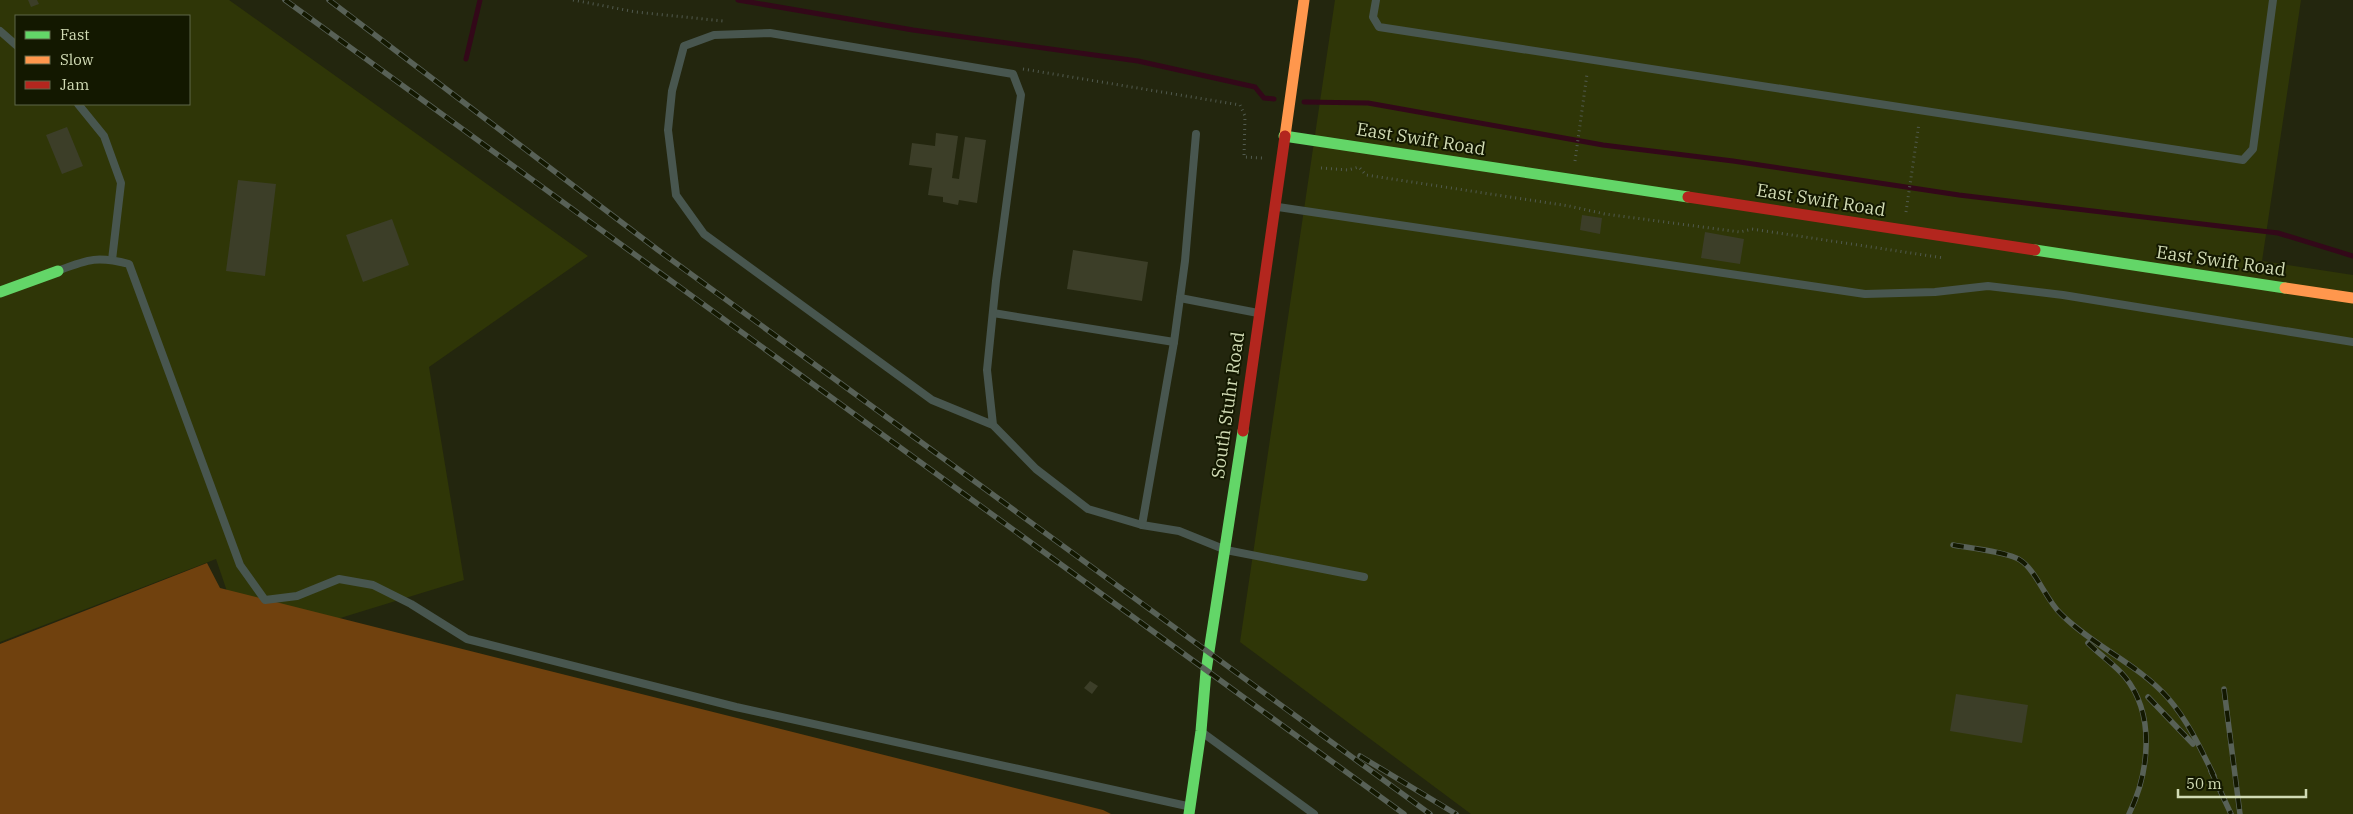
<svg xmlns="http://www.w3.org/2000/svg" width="2353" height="814" font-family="'IBM Plex Serif',serif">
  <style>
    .built { fill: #2f3607; fill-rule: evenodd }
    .green { fill: #70410e }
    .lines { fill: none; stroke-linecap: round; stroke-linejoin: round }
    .stream { stroke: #330819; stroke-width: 5 }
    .building { fill: #3c3e28 }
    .path { stroke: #515a4f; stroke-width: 3; stroke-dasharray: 1 4; stroke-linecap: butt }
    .lane { stroke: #48564f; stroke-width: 8 }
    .fast { stroke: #63d668; stroke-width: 11 }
    .slow { stroke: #ff974d; stroke-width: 11 }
    .jam { stroke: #b3261e; stroke-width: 11 }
    .rail-casing { stroke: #586157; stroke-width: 5.5 }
    .rail { stroke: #131800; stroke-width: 4; stroke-dasharray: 11; stroke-linecap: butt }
    .labels { text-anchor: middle; stroke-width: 4; stroke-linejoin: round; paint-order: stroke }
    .street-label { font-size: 18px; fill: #d1dbb4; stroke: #131800 }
  </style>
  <rect width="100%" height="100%" fill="#23260e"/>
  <!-- built -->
  <g class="built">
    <path d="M 0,0 L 229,0 L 588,256 L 429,367 L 464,580 L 246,647 L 216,559 L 0,642 ZM 16,16 L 189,16 L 189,104 L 16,104 Z"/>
    <path d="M 1335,0 L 2301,0 L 2262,261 L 2353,275 L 2353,814 L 1471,814 L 1240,642 Z"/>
  </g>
  <!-- green -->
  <path class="green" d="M 207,563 L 220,588 L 1103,810 L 1111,814 L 0,814 L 0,644 Z"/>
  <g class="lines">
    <!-- stream -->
    <g class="stream">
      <path d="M 738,0 L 913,30 L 1138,61 L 1255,87 L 1264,98 L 1274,99"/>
      <path d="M 466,59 L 480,0"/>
      <path d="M 1304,102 L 1368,103 L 1603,145 L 1733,161 L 1959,195 L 2278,233 L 2353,256"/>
    </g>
  </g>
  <!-- building -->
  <g class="building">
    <path d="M 28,0 L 37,0 L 39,4 L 31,7 Z"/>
    <path d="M 67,127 L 83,166 L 62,174 L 46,135 Z"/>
    <path d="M 936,133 L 958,136 L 952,178 L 959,179 L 965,137 L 986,140 L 977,203 L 959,200 L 958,205 L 943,202 L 943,197 L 928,195 L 932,168 L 909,165 L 912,143 L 935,146 Z"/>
    <path d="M 238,180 L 276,184 L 265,276 L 226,271 Z"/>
    <path d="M 1582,215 L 1602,218 L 1600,234 L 1580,230 Z"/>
    <path d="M 392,219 L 409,265 L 363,282 L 346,235 Z"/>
    <path d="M 1705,232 L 1744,239 L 1740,264 L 1701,258 Z"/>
    <path d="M 1073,250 L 1148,262 L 1142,301 L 1067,289 Z"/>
    <path d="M 1090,681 L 1098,686 L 1092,694 L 1084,688 Z"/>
    <path d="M 1956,694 L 2028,705 L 2022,743 L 1950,731 Z"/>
  </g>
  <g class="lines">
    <!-- path -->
    <g class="path">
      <path d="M 573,0 L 636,12 L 723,21"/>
      <path d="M 1023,69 L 1240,105 L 1245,116 L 1244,157 L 1263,158"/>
      <path d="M 1575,161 L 1587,74"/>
      <path d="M 1321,168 L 1348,170 L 1359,167 L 1366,175 L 1569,206 L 1605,214 L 1740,232 L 1752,229 L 1944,258"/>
      <path d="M 1906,212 L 1919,123"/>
    </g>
    <!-- lane -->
    <g class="lane">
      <path d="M 1376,0 L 1373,17 L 1379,27 L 2243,160 L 2253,149 L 2273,0"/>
      <path d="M 0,31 L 16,45"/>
      <path d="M 78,104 L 104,136 L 121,183 L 112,260"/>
      <path d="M 1278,207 L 1865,294 L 1935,292 L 1988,286 L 2063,295 L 2353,342"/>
      <path d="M 60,270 C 89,259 98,256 129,264 L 240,565 L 265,600 L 297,596 L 339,579 L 373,585 L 411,604 L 467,639 L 736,707 L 1187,806"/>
      <path d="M 1180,298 L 1258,313"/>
      <path d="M 993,313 L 1174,342"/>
      <path d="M 993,425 L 932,400 L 704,234 L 676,195 L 668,130 L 672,91 L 684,46 L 714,35 L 770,33 L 1013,74 L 1021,95 L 996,281 L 987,370 L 993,425 L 1036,469 L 1088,509 L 1142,525 L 1179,531 L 1226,550 L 1364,577"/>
      <path d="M 1142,525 L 1174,342 L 1185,261 L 1196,134"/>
      <path d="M 1203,733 L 1314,814"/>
    </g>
    <!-- fast -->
    <g class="fast">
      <path d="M 1284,136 L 1688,197"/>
      <path d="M 2035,250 L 2285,288"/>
      <path d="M 0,292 L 58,271"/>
      <path d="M 1189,814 L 1201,731 L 1206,671 L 1243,431"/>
    </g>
    <!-- slow -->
    <g class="slow">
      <path d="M 1285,136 L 1304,0"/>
      <path d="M 2285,288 L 2353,298"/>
    </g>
    <!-- jam -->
    <g class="jam">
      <path d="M 1688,197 L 2035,250"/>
      <path d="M 1243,431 L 1285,136"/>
    </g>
    <!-- rail casing -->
    <g class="rail-casing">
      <g id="rail">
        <path d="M 285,0 L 1404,814"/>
        <path d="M 329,0 L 658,250 L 1430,814"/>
        <path d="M 1953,545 C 1969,548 2008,552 2020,560 C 2036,570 2046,600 2061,614 C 2093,646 2138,664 2168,698 C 2188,721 2201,749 2214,776"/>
        <path d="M 2088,643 C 2100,655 2115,665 2125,677 C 2156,715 2149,773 2129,814"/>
        <path d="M 2224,689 L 2240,814"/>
        <path d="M 2148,697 L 2193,744"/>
        <path d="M 1360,756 L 1456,814"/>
        <path d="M 2211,771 L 2231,814"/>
      </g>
    </g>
    <!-- rail -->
    <use href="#rail" class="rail"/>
  </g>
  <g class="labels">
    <!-- street labels -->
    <g class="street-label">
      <text transform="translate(1421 139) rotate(9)" y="6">East Swift Road</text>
      <text transform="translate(1821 200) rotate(9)" y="6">East Swift Road</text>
      <text transform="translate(2221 261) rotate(8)" y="6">East Swift Road</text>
      <text transform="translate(1228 405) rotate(-82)" y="6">South Stuhr Road</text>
    </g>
  </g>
  <!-- legend -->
  <rect x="15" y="15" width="175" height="90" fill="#131800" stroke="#5f6648"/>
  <rect x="25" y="31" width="25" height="8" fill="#63d668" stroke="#5f6648"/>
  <text x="60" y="40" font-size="15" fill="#d1dbb4">Fast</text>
  <rect x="25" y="56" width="25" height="8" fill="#ff974d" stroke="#5f6648"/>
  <text x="60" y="65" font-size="15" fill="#d1dbb4">Slow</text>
  <rect x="25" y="81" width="25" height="8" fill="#b3261e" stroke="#5f6648"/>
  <text x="60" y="90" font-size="15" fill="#d1dbb4">Jam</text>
  <!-- scale -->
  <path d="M2178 789v8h128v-8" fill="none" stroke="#d1dbb4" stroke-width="2.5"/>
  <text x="2186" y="789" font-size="15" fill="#d1dbb4" stroke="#131800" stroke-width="4" paint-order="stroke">50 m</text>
</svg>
